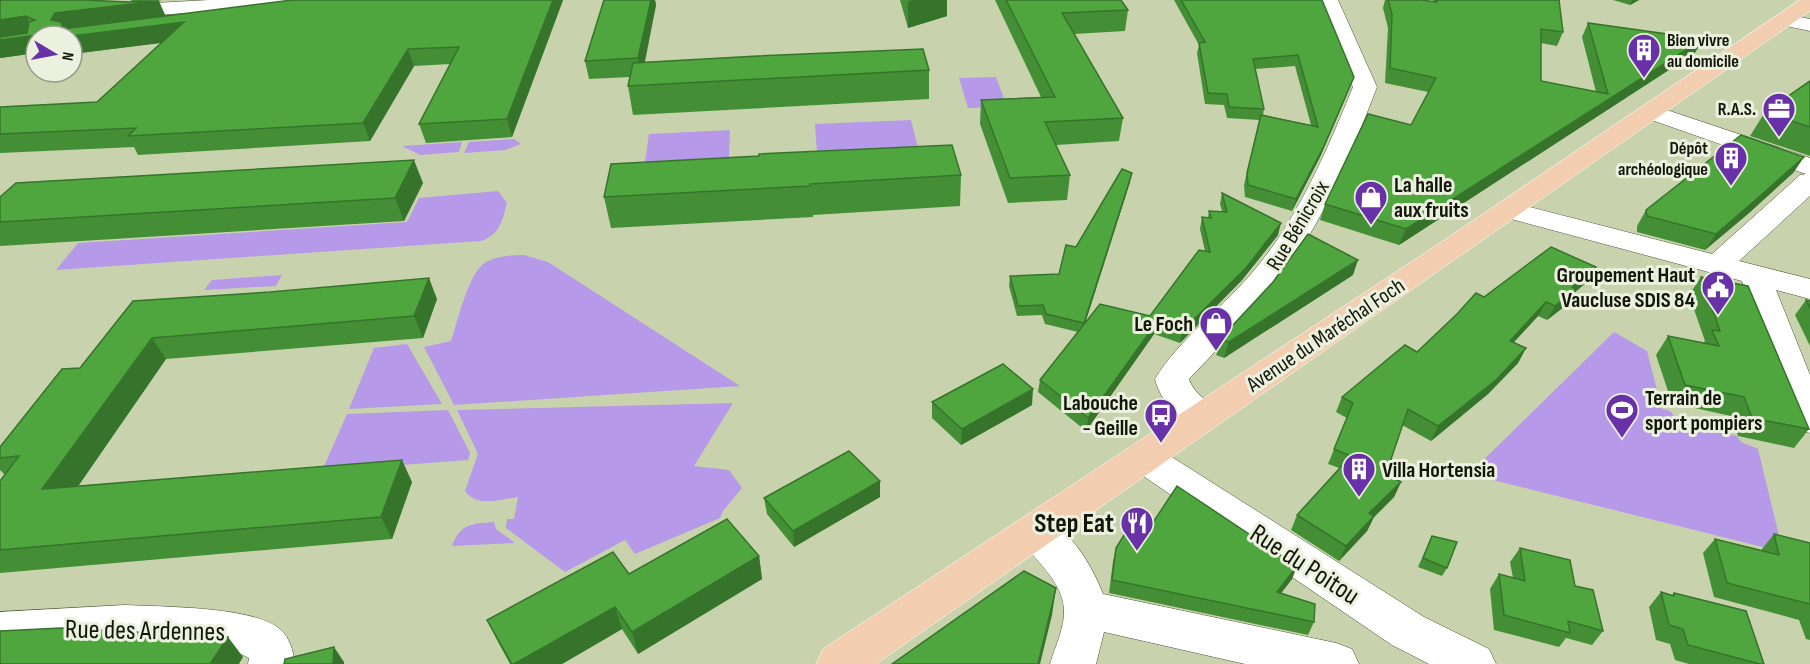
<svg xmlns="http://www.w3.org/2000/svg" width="1810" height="664" font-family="'Sofia Sans Condensed',sans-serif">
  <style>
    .green { fill: #b799e9 }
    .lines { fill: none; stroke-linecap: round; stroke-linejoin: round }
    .minor-casing { stroke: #4b5334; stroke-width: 1 }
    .major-casing { stroke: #fff; stroke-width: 1 }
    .minor { fill: #fff; fill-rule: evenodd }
    .major { fill: #f2cdaf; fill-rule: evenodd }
    .wall { fill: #448f35; fill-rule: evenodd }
    .shaded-wall { fill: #37742b }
    .building { fill: #4fa63e; stroke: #37742b; stroke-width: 1.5 }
    .labels { text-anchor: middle; stroke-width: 6; stroke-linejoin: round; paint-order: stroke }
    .far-poi-label { font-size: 18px; font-weight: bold; fill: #13170a; stroke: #ebf1de; text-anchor: end }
    .poi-label { font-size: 22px; font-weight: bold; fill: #13170a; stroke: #ebf1de; text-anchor: start }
    .street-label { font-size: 22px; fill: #13170a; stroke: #ebf1de }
    .near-poi-label { font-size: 27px; font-weight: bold; fill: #13170a; stroke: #ebf1de; text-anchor: end }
    .near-street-label { font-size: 27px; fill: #13170a; stroke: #ebf1de }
  </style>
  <rect width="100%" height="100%" fill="#c8d3ae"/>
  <!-- green -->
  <g class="green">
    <path d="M 996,77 L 1007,107 L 968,108 L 959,78 Z"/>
    <path d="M 911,120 L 918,148 L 817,154 L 815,124 Z"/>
    <path d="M 730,130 L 729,157 L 645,162 L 649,134 Z"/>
    <path d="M 514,139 L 521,144 L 505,150 L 464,153 L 469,142 Z"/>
    <path d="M 462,142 L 459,152 L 420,155 L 402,146 Z"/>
    <path d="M 498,191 L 507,203 C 502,222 500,234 481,241 L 56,270 L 78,243 L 407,222 L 419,198 Z"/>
    <path d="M 524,255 L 548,262 L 740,386 L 454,405 L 424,347 L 451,341 C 457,323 468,276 483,264 C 495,256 510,255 524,255 Z"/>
    <path d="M 282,275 L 276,286 L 204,290 L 212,280 Z"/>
    <path d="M 1614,332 L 1647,351 L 1662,409 L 1670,411 L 1679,422 L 1737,436 L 1741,442 L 1758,449 L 1783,552 L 1469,474 Z"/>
    <path d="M 407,344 L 442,404 L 349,409 L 374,348 Z"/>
    <path d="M 733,403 L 694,466 L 729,470 L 742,488 L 723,511 L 720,518 L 635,554 L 625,540 L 565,572 L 506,528 L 507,519 L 514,519 L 518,497 C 500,499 477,508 465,491 L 478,454 L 457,410 Z"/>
    <path d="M 448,410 L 470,453 L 468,460 L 322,471 L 347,414 Z"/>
    <path d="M 494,522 L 496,529 L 515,543 L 452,546 C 461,523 471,524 494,522 Z"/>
  </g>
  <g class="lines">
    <!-- minor casing -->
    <g class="minor-casing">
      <g id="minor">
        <path d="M 28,0 L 136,4 L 209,0 L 294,0 L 299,9 L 296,13 L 282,13 L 278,8 L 136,16 L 40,11 L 29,8 L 26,4 Z"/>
        <path d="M 1318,0 L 1338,0 L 1377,87 C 1353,149 1328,211 1290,265 C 1261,307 1224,342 1189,379 C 1194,395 1212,403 1220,417 L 1215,426 C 1211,427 1205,430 1201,430 C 1180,428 1159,397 1155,379 C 1178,340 1226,305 1256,268 C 1300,215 1327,150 1353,87 Z"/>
        <path d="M 1784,14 L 1810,19 L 1810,31 L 1777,24 L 1774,20 L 1777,16 Z"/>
        <path d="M 1652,105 L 1810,158 L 1810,196 L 1739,261 L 1810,279 L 1810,299 L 1776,290 L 1810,375 L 1810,433 L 1797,429 L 1792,420 L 1742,281 L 1500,216 L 1496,210 L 1500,204 L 1510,202 L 1712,254 L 1800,175 L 1806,174 L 1643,117 L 1640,112 L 1643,107 Z"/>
        <path d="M 1143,443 L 1156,447 L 1424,617 L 1489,649 L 1496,664 L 1429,664 L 1392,645 L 1130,467 L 1124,457 L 1130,447 Z"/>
        <path d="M 1035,514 C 1068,525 1091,563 1103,594 L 1336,643 L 1352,649 L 1359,664 L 1245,664 L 1104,632 L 1096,664 L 1050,664 C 1055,647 1065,627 1064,609 C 1062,577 1028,556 1015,530 L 1021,519 Z"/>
        <path d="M 125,605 C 162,607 255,606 281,630 C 289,637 295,654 294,664 L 248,664 L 249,658 L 237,652 L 125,643 L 0,650 L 0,612 Z"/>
      </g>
    </g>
    <!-- major casing -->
    <g class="major-casing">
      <path id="major" d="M 1800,0 L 1810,0 L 1810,11 L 876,664 L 816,664 L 823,649 L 1437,245 Z"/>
    </g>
    <!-- minor -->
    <use href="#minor" class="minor"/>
    <!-- major -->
    <use href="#major" class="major"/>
  </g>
  <!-- wall -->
  <g class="wall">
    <path d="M 0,0 L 166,16 L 292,0 L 563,0 L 512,137 L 426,143 L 419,124 L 450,64 L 414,66 L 370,141 L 138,155 L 134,147 L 0,153 L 0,107 L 97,102 L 161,43 L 72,54 L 72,36 L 36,53 L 0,58 Z"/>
    <path d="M 131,0 L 164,0 L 132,2 Z"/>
    <path d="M 604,0 L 655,0 L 656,5 L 644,62 L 929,70 L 929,99 L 633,115 L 628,86 L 630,77 L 589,79 L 585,61 Z"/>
    <path d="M 900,0 L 947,0 L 947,16 L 908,28 Z"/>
    <path d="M 995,0 L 1121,0 L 1128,10 L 1125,31 L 1074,34 L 1123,118 L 1119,141 L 1056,145 L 1070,175 L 1067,200 L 1008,203 L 980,124 L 981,100 L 1041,97 Z"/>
    <path d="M 1174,0 L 1322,0 L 1354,77 L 1350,87 L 1320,157 L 1292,211 L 1245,197 L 1244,185 L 1259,120 L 1227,118 L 1224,105 L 1205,104 L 1197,53 L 1199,45 ZM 1295,66 L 1311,125 L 1263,115 L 1264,109 L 1255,69 Z"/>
    <path d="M 1385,0 L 1421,0 L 1433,2 L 1433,0 L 1559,0 L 1563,32 L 1557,46 L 1541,43 L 1541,81 L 1596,92 L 1582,37 L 1588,23 L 1695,53 L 1399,245 L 1320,220 L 1325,204 L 1411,125 L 1428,92 L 1385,83 L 1388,28 L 1383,8 Z"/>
    <path d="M 1613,0 L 1639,0 L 1630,5 Z"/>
    <path d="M 1810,81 L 1810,156 L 1750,136 L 1765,112 Z"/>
    <path d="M 1794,172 L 1749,213 L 1705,250 L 1637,232 L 1637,226 L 1646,210 Z"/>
    <path d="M 961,175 L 960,206 L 813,215 L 813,217 L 611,228 L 604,197 Z"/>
    <path d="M 1130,182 L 1085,323 L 1150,316 L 1205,251 L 1200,229 L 1202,217 L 1208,218 L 1209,211 L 1222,211 L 1220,204 L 1222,193 L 1278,235 L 1242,280 L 1180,343 L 1154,334 L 1086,431 L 1038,392 L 1040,380 L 1078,332 L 1045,324 L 1042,315 L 1017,316 L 1009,286 L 1010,276 L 1059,274 L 1076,247 Z"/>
    <path d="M 423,183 L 404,221 L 0,246 L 0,222 Z"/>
    <path d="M 1353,275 L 1224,358 L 1216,355 L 1220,339 Z"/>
    <path d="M 1701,277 L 1809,429 L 1794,448 L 1738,436 L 1731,416 L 1672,403 L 1656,355 L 1668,336 L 1703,343 L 1705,341 L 1689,295 Z"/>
    <path d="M 1588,281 L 1574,293 L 1569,303 L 1547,320 L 1538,316 L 1514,342 L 1526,348 L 1518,363 L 1488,394 L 1431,441 L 1402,425 L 1386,474 L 1401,482 L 1394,497 L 1374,517 L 1367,531 L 1339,561 L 1291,530 L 1297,515 L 1339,468 L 1328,464 L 1347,418 L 1336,412 L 1342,397 L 1417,352 L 1484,297 Z"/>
    <path d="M 437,299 L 423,338 L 166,359 L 78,486 L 412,482 L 392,539 L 0,573 L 0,481 L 5,475 L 0,470 L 0,447 L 80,368 L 133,301 Z"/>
    <path d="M 1806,300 L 1810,301 L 1810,346 L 1795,315 Z"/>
    <path d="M 932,402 L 1032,405 L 961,445 L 932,418 Z"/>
    <path d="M 880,497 L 794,547 L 767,514 L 764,498 Z"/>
    <path d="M 1150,527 L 1297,566 L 1292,579 L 1281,593 L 1314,622 L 1308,635 L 1109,593 L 1113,561 L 1116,548 Z"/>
    <path d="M 1774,534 L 1810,543 L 1810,640 L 1806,639 L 1799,620 L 1714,597 L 1703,553 L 1715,539 L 1762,550 L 1762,549 Z"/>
    <path d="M 1432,536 L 1447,568 L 1442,576 L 1418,567 Z"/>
    <path d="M 1520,548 L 1575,586 L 1603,631 L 1592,645 L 1566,638 L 1559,647 L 1494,630 L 1490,589 L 1499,574 L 1513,578 L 1510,562 Z"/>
    <path d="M 759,556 L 762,579 L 638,654 L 622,629 L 562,664 L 510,664 L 498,642 L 487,620 L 629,574 Z"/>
    <path d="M 1661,592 L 1672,595 L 1674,593 L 1764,664 L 1689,664 L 1675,660 L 1670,644 L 1656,640 L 1649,607 Z"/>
  </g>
  <!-- shaded-wall -->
  <g class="shaded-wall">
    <path d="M 553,0 L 563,0 L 512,137 L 507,119 Z"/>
    <path d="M 651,0 L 655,0 L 656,5 L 642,77 L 638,58 Z"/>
    <path d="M 913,0 L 947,0 L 947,16 L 908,28 L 908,2 Z"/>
    <path d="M 1632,0 L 1639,0 L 1630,5 Z"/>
    <path d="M 159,1 L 166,17 L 70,36 L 36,36 L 36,53 L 0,58 L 0,40 L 58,33 L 51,20 L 55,13 Z"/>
    <path d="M 26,16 L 36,33 L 0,37 L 0,20 Z"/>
    <path d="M 184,22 L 191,39 L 72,54 L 72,36 Z"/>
    <path d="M 1703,39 L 1695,53 L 1399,245 L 1406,229 Z"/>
    <path d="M 408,49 L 414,66 L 370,141 L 363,123 Z"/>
    <path d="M 1354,77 L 1350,87 L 1320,157 L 1292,211 L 1296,199 Z"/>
    <path d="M 1804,157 L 1794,172 L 1749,213 L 1705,250 L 1716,234 Z"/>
    <path d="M 414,160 L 423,183 L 404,221 L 395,198 Z"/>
    <path d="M 1132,173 L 1130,182 L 1082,333 L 1084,323 Z"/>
    <path d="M 1281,223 L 1278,235 L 1242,280 L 1180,343 L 1183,330 Z"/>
    <path d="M 1358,260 L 1353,275 L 1224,358 L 1229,342 Z"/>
    <path d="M 1596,267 L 1588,281 L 1574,293 L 1569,303 L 1547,320 L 1555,306 L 1572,287 Z"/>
    <path d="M 429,278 L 437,299 L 423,338 L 414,316 Z"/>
    <path d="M 1546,302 L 1538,316 L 1502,355 L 1510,341 Z"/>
    <path d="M 1157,322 L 1154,334 L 1086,431 L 1088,418 Z"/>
    <path d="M 152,338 L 166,359 L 61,511 L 42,489 Z"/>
    <path d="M 1526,348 L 1518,363 L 1488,394 L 1431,441 L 1438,426 Z"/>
    <path d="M 1033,389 L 1032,405 L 961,445 L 962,429 Z"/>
    <path d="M 402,460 L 412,482 L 392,539 L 381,517 Z"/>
    <path d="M 880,481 L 880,497 L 794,547 L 793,531 Z"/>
    <path d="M 1401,482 L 1394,497 L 1374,517 L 1367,531 L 1339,561 L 1346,546 L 1369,513 Z"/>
    <path d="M 759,556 L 762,579 L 638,654 L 632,632 Z"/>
    <path d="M 1297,566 L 1292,579 L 1272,605 L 1277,592 Z"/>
    <path d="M 1056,588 L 1052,615 L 1040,664 L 1038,664 Z"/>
    <path d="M 615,607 L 622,629 L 562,664 L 514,664 Z"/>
    <path d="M 228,637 L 243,657 L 239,664 L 210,664 Z"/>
    <path d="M 334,647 L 344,662 L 344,664 L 333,664 Z"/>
  </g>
  <!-- building -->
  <g class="building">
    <path d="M 0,0 L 85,0 L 128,2 L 159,1 L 55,13 L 51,20 L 61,22 L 63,29 L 292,0 L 553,0 L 507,119 L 419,124 L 459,47 L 408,49 L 363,123 L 128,136 L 136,128 L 0,134 L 0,107 L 97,102 L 184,22 L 72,36 L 62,36 L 68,31 L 0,40 L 0,37 L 27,33 L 29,22 L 35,20 L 26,16 L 0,20 Z"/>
    <path d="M 604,0 L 651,0 L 638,58 L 585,61 Z"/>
    <path d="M 1006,0 L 1121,0 L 1128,10 L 1062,13 L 1123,118 L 1045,122 L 1070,175 L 1010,178 L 981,100 L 1055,97 Z"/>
    <path d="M 1181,0 L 1322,0 L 1354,77 L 1324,146 L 1296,199 L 1248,185 L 1247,173 L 1261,115 L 1318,127 L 1298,55 L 1253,59 L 1264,109 L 1229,107 L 1227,94 L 1208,93 L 1199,43 L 1205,42 Z"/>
    <path d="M 1388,0 L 1421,0 L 1437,2 L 1437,0 L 1559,0 L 1563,32 L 1541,29 L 1541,81 L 1608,94 L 1588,23 L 1703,39 L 1406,229 L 1325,204 L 1368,114 L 1411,125 L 1436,78 L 1390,68 L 1392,14 Z"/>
    <path d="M 923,49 L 929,70 L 628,86 L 633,63 L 758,56 Z"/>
    <path d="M 1810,81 L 1810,127 L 1765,112 Z"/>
    <path d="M 1741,135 L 1804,157 L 1759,197 L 1716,234 L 1647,216 L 1646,210 Z"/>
    <path d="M 952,145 L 961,175 L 810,184 L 810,186 L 604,197 L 611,164 L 759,156 L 759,154 Z"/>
    <path d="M 414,160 L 395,198 L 0,222 L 0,197 L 16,183 Z"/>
    <path d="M 1122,169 L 1132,173 L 1084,323 L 1046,314 L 1043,305 L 1018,306 L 1010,276 L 1059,274 L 1066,245 L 1076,247 Z"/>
    <path d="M 1222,193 L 1281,223 L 1246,268 L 1183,330 L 1157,322 L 1088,418 L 1040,380 L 1100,304 L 1150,316 L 1199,250 L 1210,252 L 1202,217 L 1211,218 L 1209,211 L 1227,212 Z"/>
    <path d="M 1308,234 L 1358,260 L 1229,342 L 1220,339 L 1273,282 Z"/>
    <path d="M 1551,247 L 1596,267 L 1572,287 L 1576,289 L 1555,306 L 1546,302 L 1510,341 L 1526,348 L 1496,380 L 1438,426 L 1408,409 L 1386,474 L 1401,482 L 1369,513 L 1374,516 L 1346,546 L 1297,515 L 1351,456 L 1334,449 L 1353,403 L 1342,397 L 1405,345 L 1417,352 L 1457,314 L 1476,293 L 1484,297 Z"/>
    <path d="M 1701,277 L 1748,286 L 1809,429 L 1752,418 L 1744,397 L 1685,385 L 1668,336 L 1719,346 L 1712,330 L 1720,331 Z"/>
    <path d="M 429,278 L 414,316 L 152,338 L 42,489 L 402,460 L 381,517 L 0,550 L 0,481 L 19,456 L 0,458 L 0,447 L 62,369 L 80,368 L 133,301 L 270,292 Z"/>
    <path d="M 1806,300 L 1810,301 L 1810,308 Z"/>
    <path d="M 1003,364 L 1033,389 L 962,429 L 932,402 Z"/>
    <path d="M 849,451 L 880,481 L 793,531 L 764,498 Z"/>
    <path d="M 1177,486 L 1297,566 L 1277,592 L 1315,604 L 1314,622 L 1112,580 L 1116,548 L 1134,519 L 1150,527 Z"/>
    <path d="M 727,519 L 759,556 L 632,632 L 615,607 L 514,664 L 512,664 L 487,620 L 613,552 L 629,574 Z"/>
    <path d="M 1774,534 L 1810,543 L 1810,604 L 1727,583 L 1715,539 L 1779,555 Z"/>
    <path d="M 1432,536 L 1457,542 L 1447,568 L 1423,558 Z"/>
    <path d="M 1520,548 L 1570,560 L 1575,586 L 1593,590 L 1603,631 L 1568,621 L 1570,633 L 1504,615 L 1499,574 L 1525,581 Z"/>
    <path d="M 1024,571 L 1056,588 L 1038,664 L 892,664 Z"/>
    <path d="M 1661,592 L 1674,596 L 1674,593 L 1746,611 L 1764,664 L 1760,664 L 1688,645 L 1683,629 L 1669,625 Z"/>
    <path d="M 61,628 L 228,637 L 210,664 L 0,664 L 0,631 Z"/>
    <path d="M 334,647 L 333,664 L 284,664 L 285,659 Z"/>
  </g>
  <!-- icons -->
  <defs>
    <g id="building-pin" transform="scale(1.725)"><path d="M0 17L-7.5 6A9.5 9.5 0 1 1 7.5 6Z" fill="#6831a8" stroke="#ebf1de"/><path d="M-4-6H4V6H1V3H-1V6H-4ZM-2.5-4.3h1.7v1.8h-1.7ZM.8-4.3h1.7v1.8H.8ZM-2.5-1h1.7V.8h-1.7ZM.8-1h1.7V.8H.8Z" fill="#fff"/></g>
    <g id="office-pin" transform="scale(1.725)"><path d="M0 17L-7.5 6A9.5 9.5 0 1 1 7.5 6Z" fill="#6831a8" stroke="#ebf1de"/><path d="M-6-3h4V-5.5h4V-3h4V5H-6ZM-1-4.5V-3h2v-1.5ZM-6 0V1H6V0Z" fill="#fff"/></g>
    <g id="shop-pin" transform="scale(1.725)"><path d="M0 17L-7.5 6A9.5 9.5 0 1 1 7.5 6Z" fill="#6831a8" stroke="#ebf1de"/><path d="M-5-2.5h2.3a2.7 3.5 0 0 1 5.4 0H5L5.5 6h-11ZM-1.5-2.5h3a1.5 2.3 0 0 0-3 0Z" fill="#fff"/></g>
    <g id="civic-pin" transform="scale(1.725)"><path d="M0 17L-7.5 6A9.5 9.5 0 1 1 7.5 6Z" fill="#6831a8" stroke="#ebf1de"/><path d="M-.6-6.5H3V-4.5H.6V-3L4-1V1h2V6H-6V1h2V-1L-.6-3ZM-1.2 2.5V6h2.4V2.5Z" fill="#fff"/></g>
    <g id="stadium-pin" transform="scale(1.725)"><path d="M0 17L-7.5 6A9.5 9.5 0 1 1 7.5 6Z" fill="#6831a8" stroke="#ebf1de"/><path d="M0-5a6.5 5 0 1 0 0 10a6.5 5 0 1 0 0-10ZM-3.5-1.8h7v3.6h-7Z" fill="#fff"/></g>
    <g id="bus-pin" transform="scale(1.725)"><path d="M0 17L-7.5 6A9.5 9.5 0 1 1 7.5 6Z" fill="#6831a8" stroke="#ebf1de"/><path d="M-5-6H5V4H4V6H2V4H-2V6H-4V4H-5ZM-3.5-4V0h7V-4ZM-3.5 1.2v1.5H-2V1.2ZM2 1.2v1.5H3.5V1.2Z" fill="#fff"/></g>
    <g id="restaurant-pin" transform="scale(1.725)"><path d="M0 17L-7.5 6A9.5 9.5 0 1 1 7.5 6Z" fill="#6831a8" stroke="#ebf1de"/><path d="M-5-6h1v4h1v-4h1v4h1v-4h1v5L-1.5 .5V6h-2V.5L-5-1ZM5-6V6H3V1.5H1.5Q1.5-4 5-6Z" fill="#fff"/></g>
  </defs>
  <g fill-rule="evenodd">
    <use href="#building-pin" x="1644" y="50"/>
    <use href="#office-pin" x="1779" y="109"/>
    <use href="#building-pin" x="1731" y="158"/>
    <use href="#shop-pin" x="1371" y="197"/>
    <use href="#civic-pin" x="1718" y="287"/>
    <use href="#shop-pin" x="1216" y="323"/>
    <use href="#stadium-pin" x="1622" y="410"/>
    <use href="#bus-pin" x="1161" y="415"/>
    <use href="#building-pin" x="1359" y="469"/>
    <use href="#restaurant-pin" x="1137" y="523"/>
  </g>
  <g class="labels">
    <!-- far-poi labels -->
    <g class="far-poi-label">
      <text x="1667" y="46" text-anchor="start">Bien vivre<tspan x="1667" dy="21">au domicile</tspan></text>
      <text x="1756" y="115">R.A.S.</text>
      <text x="1708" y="154">Dépôt<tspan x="1708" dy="21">archéologique</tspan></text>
    </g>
    <!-- poi labels -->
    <g class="poi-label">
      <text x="1394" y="192">La halle<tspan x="1394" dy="25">aux fruits</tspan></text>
      <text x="1695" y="282" text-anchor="end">Groupement Haut<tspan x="1695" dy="25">Vaucluse SDIS 84</tspan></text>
      <text x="1193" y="331" text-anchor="end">Le Foch</text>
      <text x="1645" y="405">Terrain de<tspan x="1645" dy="25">sport pompiers</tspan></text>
      <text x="1138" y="410" text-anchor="end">Labouche<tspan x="1138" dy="25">- Geille</tspan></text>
      <text x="1382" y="477">Villa Hortensia</text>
    </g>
    <!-- street labels -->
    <g class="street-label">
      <text transform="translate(1297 225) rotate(-59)" y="8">Rue Bénicroix</text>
      <text transform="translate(1325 334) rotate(-34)" y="8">Avenue du Maréchal Foch</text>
    </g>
    <!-- near-poi labels -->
    <g class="near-poi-label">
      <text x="1114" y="532">Step Eat</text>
    </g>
    <!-- near-street labels -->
    <g class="near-street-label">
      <text transform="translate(1305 564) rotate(33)" y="9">Rue du Poitou</text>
      <text transform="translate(145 630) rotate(1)" y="9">Rue des Ardennes</text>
    </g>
  </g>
  <!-- north arrow -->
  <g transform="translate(54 54) rotate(100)"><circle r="28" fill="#ebf1de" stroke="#959a89" stroke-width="1.5"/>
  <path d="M0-4.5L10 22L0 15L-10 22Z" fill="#6831a8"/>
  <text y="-9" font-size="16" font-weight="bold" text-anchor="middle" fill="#13170a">N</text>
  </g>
</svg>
